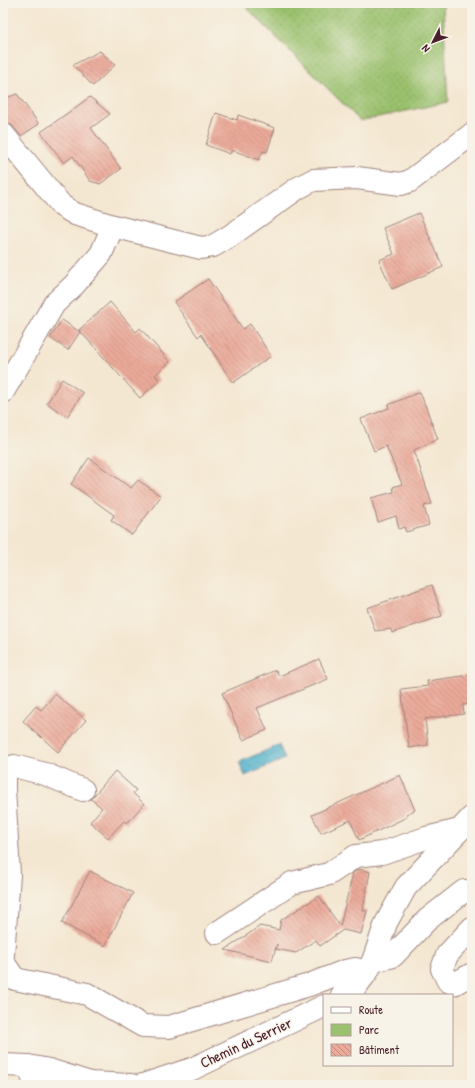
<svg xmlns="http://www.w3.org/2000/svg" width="475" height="1088" font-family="'Patrick Hand',sans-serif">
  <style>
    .green { fill: url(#green-dots); stroke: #72704c }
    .water { fill: url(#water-waves); stroke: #4b687b }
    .building { fill: url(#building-back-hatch) }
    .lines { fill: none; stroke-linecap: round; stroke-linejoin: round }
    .minor-casing { stroke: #9f837e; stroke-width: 24 }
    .minor { stroke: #fff; stroke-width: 22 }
    .labels { text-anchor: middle; stroke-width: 3; stroke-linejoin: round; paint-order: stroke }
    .street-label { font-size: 15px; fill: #4a1f2b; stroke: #f7f3e8 }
  </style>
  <defs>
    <pattern id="green-dots" width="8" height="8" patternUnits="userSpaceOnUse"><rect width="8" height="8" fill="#9ac16d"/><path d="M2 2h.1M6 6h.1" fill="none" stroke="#86a55f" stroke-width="1.8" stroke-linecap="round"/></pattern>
    <pattern id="water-waves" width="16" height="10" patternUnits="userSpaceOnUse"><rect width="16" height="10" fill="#4cb0cb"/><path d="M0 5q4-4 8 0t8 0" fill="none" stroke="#418fa5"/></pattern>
    <pattern id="building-back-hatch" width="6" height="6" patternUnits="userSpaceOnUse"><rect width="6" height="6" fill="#ebaa9a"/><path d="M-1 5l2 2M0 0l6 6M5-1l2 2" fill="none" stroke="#c08a7e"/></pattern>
  </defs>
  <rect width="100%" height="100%" fill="#f7f3e8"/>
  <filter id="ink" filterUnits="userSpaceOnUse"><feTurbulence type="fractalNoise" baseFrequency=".025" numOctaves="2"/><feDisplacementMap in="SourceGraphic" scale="8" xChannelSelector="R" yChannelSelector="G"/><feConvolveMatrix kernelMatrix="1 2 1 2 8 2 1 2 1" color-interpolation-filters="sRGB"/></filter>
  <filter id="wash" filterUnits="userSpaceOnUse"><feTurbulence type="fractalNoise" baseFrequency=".012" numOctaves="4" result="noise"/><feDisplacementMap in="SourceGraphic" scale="16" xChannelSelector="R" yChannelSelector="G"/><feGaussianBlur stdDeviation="0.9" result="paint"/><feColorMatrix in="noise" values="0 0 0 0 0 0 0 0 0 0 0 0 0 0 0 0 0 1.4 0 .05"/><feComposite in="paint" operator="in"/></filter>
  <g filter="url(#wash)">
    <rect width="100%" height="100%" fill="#f4e7d1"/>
    <!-- green -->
    <path class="green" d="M 242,3 L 443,3 L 448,102 L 360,121 Z"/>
    <!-- water -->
    <path class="water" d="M 279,745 L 285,759 L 245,776 L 239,762 Z"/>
    <g id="blocks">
      <!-- building -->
      <g class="building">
        <path d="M 100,51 L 115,65 L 93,86 L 73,65 Z"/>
        <path d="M 17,94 L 39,124 L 21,136 L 13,126 L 6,122 L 3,118 L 3,99 Z"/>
        <path d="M 90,97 L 110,114 L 91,128 L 121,169 L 100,184 L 90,181 L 73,156 L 64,163 L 41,132 Z"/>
        <path d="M 216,113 L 237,120 L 238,115 L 275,128 L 267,152 L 263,151 L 259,160 L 232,150 L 230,154 L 206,145 Z"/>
        <path d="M 419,213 L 443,267 L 392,289 L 379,260 L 394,254 L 383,228 Z"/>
        <path d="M 208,279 L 243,329 L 250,324 L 271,356 L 233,383 L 201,334 L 198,337 L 174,302 Z"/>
        <path d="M 110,302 L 136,332 L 140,328 L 170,362 L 155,375 L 160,380 L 140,398 L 79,330 Z"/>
        <path d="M 62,320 L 80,332 L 68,350 L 50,338 Z"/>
        <path d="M 62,379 L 83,393 L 67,417 L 47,403 Z"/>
        <path d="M 420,392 L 438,439 L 414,450 L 432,504 L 424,506 L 429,525 L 406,532 L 404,527 L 399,529 L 396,516 L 378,522 L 371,498 L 394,492 L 393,487 L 402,484 L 386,446 L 374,451 L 361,419 L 389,408 L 388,405 Z"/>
        <path d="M 89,458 L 131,488 L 138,480 L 161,496 L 132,535 L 111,520 L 114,515 L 71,484 Z"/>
        <path d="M 432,585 L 442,616 L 392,633 L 391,629 L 375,631 L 367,608 Z"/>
        <path d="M 319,659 L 328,679 L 257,708 L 267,730 L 243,740 L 222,693 L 276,670 L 279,676 Z"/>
        <path d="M 469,675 L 472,704 L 463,705 L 464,714 L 425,719 L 428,745 L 409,748 L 401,689 L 428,686 L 427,681 Z"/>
        <path d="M 55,694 L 86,720 L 58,752 L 23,721 L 36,706 L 41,710 Z"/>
        <path d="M 115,771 L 136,790 L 133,793 L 144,804 L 127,823 L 124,821 L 108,838 L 90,822 L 102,808 L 91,799 Z"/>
        <path d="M 400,775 L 415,810 L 406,814 L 407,817 L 359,840 L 350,820 L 321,833 L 312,815 Z"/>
        <path d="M 359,869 L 370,872 L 363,910 L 367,911 L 361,934 L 343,930 L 320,946 L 316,940 L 296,953 L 276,949 L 277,944 L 272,961 L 225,950 L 260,926 L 279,930 L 281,920 L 319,896 L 340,926 L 353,873 Z"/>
        <path d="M 90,871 L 133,893 L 105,946 L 62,923 Z"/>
      </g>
    </g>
  </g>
  <g filter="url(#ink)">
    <use href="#blocks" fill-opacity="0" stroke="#9f837e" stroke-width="1"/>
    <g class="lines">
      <!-- minor casing -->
      <g class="minor-casing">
        <g id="minor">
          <path d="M 3,134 L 62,206 L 75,214 L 113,226 L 201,248 L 213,246 L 230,236 L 298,188 L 313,180 L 357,178 L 401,184 L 410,181 L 472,134"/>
          <path d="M 3,392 L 54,304 L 74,285 L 101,254 L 113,226"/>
          <path d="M 472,928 L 447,955 L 442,969 L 448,981 L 454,984 L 472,974"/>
          <path d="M 217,933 L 292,883 L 329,874 L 356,856 L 382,853 L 426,838 L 460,830"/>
          <path d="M 3,955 L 9,875 L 4,789 L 4,772 L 14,766 L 45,774 L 83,790"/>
          <path d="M 373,961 L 393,956 L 427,920 L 464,891 L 472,892"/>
          <path d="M 3,962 L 15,979 L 87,994 L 143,1026 L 169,1027 L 309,985 L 345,971 L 355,969 L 367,972"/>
          <path d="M 342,995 L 355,988 L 367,972 L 373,961 L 386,923 L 406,887 L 472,817"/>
          <path d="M 3,1065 L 28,1066 L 49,1070 L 90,1083 L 131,1085"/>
          <path d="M 28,1066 L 35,1083 L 37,1085"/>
          <path d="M 143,1085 L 192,1069 L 324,1006"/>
        </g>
      </g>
      <!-- minor -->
      <use href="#minor" class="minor"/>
    </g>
  </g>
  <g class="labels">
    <!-- street labels -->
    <g class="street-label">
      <text transform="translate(246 1043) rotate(-25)" y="5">Chemin du Serrier</text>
    </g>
  </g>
  <!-- margin -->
  <rect width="475" height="1088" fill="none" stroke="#f7f3e8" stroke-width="16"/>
  <!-- legend -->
  <rect x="323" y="994" width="130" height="72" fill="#f7f3e8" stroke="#b29e9c"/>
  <rect x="331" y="1007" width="20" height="6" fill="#ffffff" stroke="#b29e9c"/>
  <text x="359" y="1014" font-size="12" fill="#4a1f2b">Route</text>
  <rect x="331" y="1024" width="20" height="12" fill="#9ac16d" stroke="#b29e9c"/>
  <text x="359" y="1034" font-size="12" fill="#4a1f2b">Parc</text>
  <rect x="331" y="1044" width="20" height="12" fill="url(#building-back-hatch)" stroke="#b29e9c"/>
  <text x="359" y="1054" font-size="12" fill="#4a1f2b">Bâtiment</text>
  <!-- north arrow -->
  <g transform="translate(433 42) rotate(228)" stroke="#f7f3e8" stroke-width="3" paint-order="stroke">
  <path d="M0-3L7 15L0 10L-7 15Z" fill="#4a1f2b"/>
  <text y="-6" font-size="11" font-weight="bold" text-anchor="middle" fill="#4a1f2b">N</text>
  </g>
</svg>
